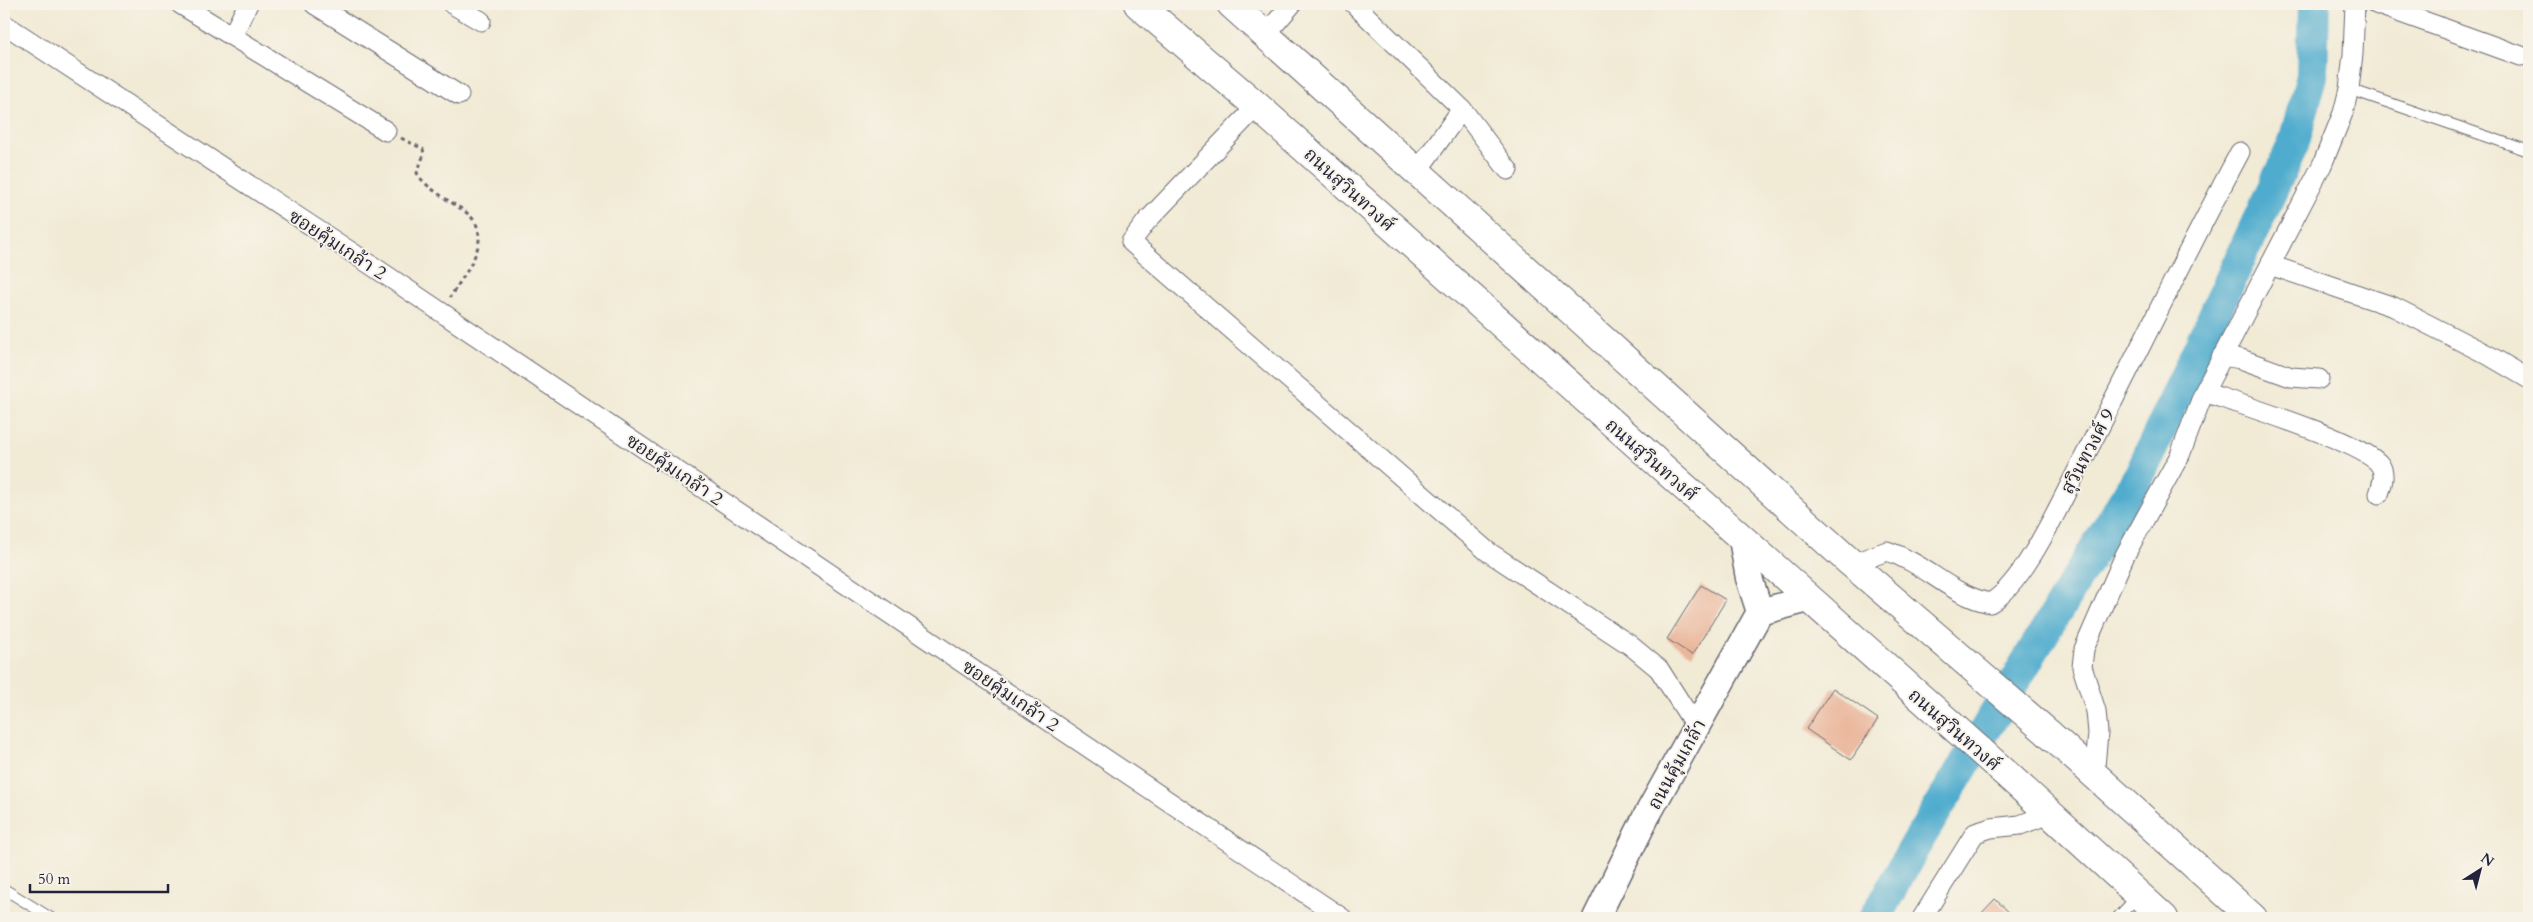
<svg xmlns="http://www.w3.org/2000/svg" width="2533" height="922" font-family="Cardo,'Noto Serif Thai',serif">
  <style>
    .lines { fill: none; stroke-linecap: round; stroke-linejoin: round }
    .river { stroke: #50acce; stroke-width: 32 }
    .building { fill: #eab59a }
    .service-casing { stroke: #6a6871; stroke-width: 12 }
    .minor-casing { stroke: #6a6871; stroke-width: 21 }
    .secondary-casing { stroke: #6a6871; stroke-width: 29 }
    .trunk-casing { stroke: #6a6871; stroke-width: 30 }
    .path { stroke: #6a6871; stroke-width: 3; stroke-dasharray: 4 4; stroke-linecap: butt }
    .service { stroke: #fff; stroke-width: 10 }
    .minor { stroke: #fff; stroke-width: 19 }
    .secondary { stroke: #fff; stroke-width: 26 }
    .trunk { stroke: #fff; stroke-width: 28 }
    .labels { text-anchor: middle; stroke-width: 4; stroke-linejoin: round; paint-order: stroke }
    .street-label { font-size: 19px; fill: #22223b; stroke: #f7f3e8 }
  </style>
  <rect width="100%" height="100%" fill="#f7f3e8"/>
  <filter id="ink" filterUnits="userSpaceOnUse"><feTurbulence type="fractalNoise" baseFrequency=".02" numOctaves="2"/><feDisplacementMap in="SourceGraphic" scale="10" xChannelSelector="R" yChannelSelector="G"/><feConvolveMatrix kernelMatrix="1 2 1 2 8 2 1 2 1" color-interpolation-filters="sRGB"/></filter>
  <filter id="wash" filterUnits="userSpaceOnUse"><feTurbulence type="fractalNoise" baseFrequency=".0096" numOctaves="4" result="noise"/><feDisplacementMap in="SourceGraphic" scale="20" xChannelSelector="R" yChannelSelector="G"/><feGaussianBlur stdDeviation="1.12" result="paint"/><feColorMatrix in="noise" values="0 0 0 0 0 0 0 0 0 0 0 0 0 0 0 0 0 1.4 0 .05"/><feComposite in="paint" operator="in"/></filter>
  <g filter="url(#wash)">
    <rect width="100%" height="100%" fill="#f1ead5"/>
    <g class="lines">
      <!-- river -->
      <path class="river" d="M 1875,918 L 1915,846 L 2140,474 L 2293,145 L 2312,76 L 2314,4"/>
    </g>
    <g id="blocks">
      <!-- building -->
      <g class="building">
        <path d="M 1701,585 L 1726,600 L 1692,655 L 1667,639 Z"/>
        <path d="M 1833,688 L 1878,719 L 1851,760 L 1806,729 Z"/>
        <path d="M 1995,899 L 2015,918 L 1977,918 Z"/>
      </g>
    </g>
  </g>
  <g filter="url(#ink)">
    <use href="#blocks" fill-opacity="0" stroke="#6a6871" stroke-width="1"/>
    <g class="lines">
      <!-- service casing -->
      <g class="service-casing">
        <g id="service">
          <path d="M 2349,89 L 2529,151"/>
          <path d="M 4,889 L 51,918"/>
          <path d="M 2117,918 L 2138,896"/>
        </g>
      </g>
      <!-- minor casing -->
      <g class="minor-casing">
        <g id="minor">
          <path d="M 180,4 L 386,131"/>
          <path d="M 314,4 L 459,95"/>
          <path d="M 452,4 L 481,21"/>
          <path d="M 1354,4 L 1462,109 L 1508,170"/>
          <path d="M 2376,4 L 2521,56"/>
          <path d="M 4,24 L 371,265 L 1342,918"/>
          <path d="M 1266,34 L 1292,4"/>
          <path d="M 232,36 L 248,4"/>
          <path d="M 1257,106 L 1146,222 L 1131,242 L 1487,551 L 1630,645 L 1659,669 L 1696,727"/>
          <path d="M 1418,170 L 1462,109"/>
          <path d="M 2270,265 L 2394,307 L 2488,355 L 2529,379"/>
          <path d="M 2222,356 L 2241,359 L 2291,377 L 2319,379"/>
          <path d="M 2204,392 C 2236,403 2364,442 2380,465 C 2386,474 2382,485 2379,494"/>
          <path d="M 1852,564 L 1887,551 C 1927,564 1948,594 1990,603 C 2023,585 2060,504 2078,469 C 2133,364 2184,256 2240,152"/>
          <path d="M 2094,778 L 2098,733 L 2096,711 L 2082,667 L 2084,649 L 2125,555 L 2180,455 L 2204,392 L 2322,165 L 2343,113 L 2349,89 L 2353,54 L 2355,4"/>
          <path d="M 1922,918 L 1975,833 L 1991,828 L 2020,825 L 2049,814"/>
        </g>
      </g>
      <!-- secondary casing -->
      <g class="secondary-casing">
        <g id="secondary">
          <path d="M 1742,539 L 1749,578 L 1760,612"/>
          <path d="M 1596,918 L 1646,817 L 1760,612 L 1808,599"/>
        </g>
      </g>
      <!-- trunk casing -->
      <g class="trunk-casing">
        <g id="trunk">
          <path d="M 1138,4 L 1257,106 L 2012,779 L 2164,918"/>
          <path d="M 1231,4 L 1852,564 L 2047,732 L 2253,918"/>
        </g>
      </g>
      <!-- path -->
      <path class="path" d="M 401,138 L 423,149 L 424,154 L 417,173 C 424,185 435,191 446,199 C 456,206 470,212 476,224 C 488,247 462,278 450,297"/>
      <!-- service -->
      <use href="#service" class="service"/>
      <!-- minor -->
      <use href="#minor" class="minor"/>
      <!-- secondary -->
      <use href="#secondary" class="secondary"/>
      <!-- trunk -->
      <use href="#trunk" class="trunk"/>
    </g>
  </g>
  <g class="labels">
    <!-- street labels -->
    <g class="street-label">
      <text transform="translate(1350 189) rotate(42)" y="7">ถนนสุวินทวงศ์</text>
      <text transform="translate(338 244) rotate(33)" y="7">ซอยคุ้มเกล้า 2</text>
      <text transform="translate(2087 451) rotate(-62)" y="7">สุวินทวงศ์ 9</text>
      <text transform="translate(1652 459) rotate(41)" y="7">ถนนสุวินทวงศ์</text>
      <text transform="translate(675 469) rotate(34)" y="7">ซอยคุ้มเกล้า 2</text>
      <text transform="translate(1011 695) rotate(34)" y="7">ซอยคุ้มเกล้า 2</text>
      <text transform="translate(1955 729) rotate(41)" y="7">ถนนสุวินทวงศ์</text>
      <text transform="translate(1676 764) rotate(-61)" y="7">ถนนคุ้มเกล้า</text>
    </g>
  </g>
  <!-- margin -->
  <rect width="2533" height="922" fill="none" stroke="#f7f3e8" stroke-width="20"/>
  <!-- north arrow -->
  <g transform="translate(2480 870) rotate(36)" stroke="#f7f3e8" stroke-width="4" paint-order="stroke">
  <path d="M0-4L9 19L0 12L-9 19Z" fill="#22223b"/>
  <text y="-8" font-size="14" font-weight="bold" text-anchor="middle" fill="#22223b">N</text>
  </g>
  <!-- scale -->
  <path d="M30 884v8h138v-8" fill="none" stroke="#22223b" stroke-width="2.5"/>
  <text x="38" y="884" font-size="15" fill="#22223b" stroke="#f7f3e8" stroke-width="4" paint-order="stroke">50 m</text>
</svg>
